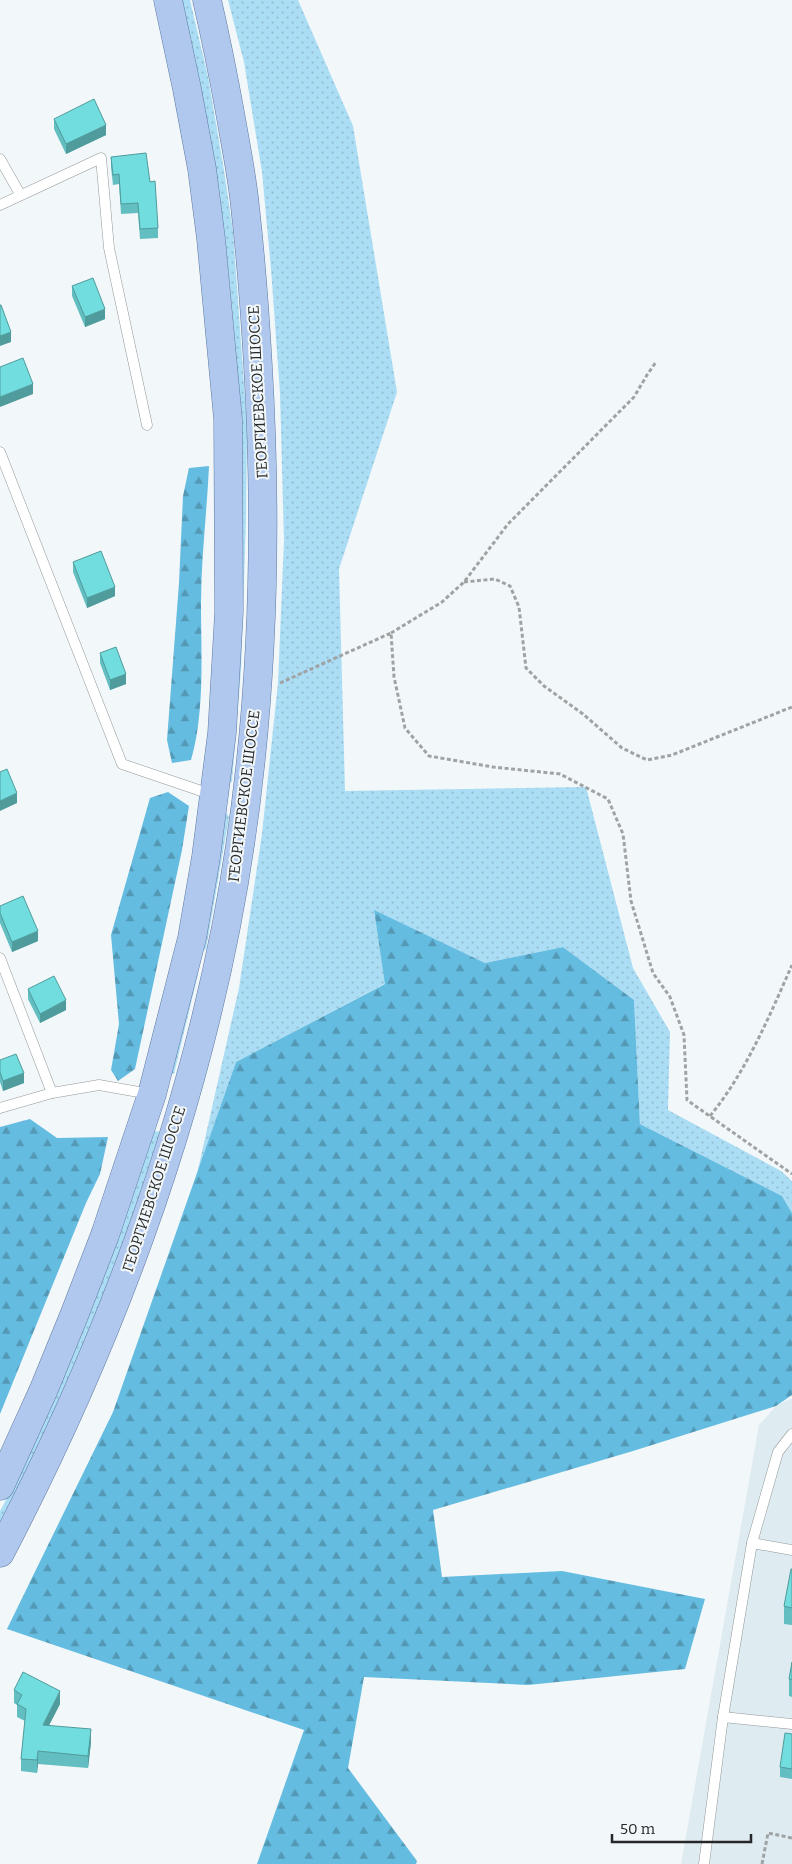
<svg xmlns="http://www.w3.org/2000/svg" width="792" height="1864" font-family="Bitter,serif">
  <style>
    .built { fill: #deebf1 }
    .grass { fill: url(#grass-dots) }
    .forest { fill: url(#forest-firs) }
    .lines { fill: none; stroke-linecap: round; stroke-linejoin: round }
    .lane-casing { stroke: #929799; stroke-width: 11 }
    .primary-casing { stroke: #5d78a1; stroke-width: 29 }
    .path { stroke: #9fa3a4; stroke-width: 3; stroke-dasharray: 4 2.5; stroke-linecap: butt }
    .lane { stroke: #fff; stroke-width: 10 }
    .primary { stroke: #b0c8ee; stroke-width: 28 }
    .wall { fill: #62bec0 }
    .shaded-wall { fill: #509b9c }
    .building { fill: #72dddf; stroke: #509b9c }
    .labels { text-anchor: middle; stroke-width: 4; stroke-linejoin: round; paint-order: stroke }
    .street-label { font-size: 15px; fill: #252728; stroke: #f2f7f9 }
  </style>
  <defs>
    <pattern id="grass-dots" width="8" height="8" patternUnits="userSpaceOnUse" patternTransform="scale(1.25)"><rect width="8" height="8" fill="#abddf4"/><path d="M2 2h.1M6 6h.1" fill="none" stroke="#93bed1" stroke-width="1.8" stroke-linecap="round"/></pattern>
    <pattern id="forest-firs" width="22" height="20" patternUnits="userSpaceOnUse" patternTransform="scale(1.25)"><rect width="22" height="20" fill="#65bce1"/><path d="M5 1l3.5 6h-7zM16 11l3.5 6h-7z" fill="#5399b6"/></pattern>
  </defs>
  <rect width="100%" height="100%" fill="#f2f7f9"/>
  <!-- built -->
  <path class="built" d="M 792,1398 L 792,1864 L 681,1864 L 759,1425 L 776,1406 Z"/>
  <!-- grass -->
  <g class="grass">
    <path d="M 180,0 L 190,0 L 208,77 L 224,170 L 233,232 L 247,426 L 246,520 L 241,669 L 232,781 L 227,787 L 240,426 L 233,319 L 225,238 L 216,173 Z"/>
    <path d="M 228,0 L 298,0 L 353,126 L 397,392 L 339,569 L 345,791 L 586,787 L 633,968 L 670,1032 L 668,1110 L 781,1171 L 792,1181 L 792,1213 L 782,1196 L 640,1124 L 634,1000 L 563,947 L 485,963 L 374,911 L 386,983 L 236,1062 L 197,1174 L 239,988 L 262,834 L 278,683 L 284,541 L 280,393 L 271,269 L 262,172 L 244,62 Z"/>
    <path d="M 224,809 L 229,817 L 206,949 L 201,952 Z"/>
    <path d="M 192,970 L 198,974 L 174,1074 L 166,1072 Z"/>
    <path d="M 150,1130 L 160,1132 L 97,1322 L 0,1528 L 0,1511 L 25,1464 L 88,1319 Z"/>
  </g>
  <!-- forest -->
  <g class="forest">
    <path d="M 209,466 C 207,512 201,558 201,604 C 201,653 205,712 191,760 L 172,763 L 167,740 L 179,583 L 183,496 L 189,468 Z"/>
    <path d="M 168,792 L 189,806 L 182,850 L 135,1069 L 118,1081 L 111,1070 L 119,1024 L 111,935 L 150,798 Z"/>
    <path d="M 374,910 L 485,963 L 563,947 L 634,1000 L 640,1124 L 782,1196 L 792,1213 L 792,1395 L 776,1406 L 633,1451 L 433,1510 L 442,1577 L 562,1571 L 705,1599 L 685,1669 L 528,1685 L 364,1677 L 348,1768 L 417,1861 L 416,1864 L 257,1864 L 304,1730 L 7,1629 L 113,1412 L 236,1062 L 385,984 Z"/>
    <path d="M 30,1119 L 57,1138 L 108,1137 L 100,1174 L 86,1203 L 0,1414 L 0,1127 Z"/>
  </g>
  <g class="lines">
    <!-- lane casing -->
    <g class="lane-casing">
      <g id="lane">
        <path d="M 0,159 L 20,194"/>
        <path d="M 0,205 L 101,158 L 109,248 L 147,425"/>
        <path d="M 0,452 L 122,764 L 213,795"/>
        <path d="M 0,958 L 52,1093"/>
        <path d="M 0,1108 L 52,1093 L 99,1085 L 150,1094"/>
        <path d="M 752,1543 L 792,1550"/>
        <path d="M 723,1717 L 792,1724"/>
        <path d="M 704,1864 L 723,1717 L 752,1543 L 778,1452 L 792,1434"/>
      </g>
    </g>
    <!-- primary casing -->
    <g class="primary-casing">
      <g id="primary">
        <path d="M 0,1486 L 44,1389 L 75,1313 L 105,1235 L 152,1094 L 192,938 L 206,857 L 222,733 L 229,612 L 228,419 L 211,239 L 202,169 L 187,89 L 168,0"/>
        <path d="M 0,1553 C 103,1356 183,1146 226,927 C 262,743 269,553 258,366 C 255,313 251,259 245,206 C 242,176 236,147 231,118 C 224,79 216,39 207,0"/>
      </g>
    </g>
    <!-- path -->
    <g class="path">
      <path d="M 464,582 L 495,579 L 510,586 L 519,607 L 526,668 L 544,686 L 583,714 L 622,748 L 647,760 L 672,755 L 792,707"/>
      <path d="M 391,633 L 442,602 L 464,582 L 508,524 L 634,397 L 647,375 L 656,362"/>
      <path d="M 280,683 L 391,633 L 394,677 L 405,728 L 429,756 L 493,767 L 560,774 L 608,799 L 623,834 L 631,901 L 653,973 L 670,997 L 684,1035 L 687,1100 L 792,1174"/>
      <path d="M 710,1116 C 746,1072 769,1017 792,965"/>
      <path d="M 762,1864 L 768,1833 L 792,1838"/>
    </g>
    <!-- lane -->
    <use href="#lane" class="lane"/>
    <!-- primary -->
    <use href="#primary" class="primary"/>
  </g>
  <!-- wall -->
  <g class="wall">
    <path d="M 54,119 L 106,135 L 66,154 L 54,129 Z"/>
    <path d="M 111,157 L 150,182 L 158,228 L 158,238 L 140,239 L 138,213 L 121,214 L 119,184 L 113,185 L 111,167 Z"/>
    <path d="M 72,286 L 105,319 L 85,327 L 72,296 Z"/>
    <path d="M 73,562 L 115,596 L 87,608 L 73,572 Z"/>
    <path d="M 100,653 L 126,684 L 110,690 L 100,663 Z"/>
    <path d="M 0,906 L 38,941 L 12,952 L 0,923 Z"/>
    <path d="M 28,989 L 66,1010 L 40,1023 L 28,999 Z"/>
    <path d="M 0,1060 L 24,1083 L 3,1091 L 0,1082 Z"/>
    <path d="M 792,1569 L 792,1625 L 784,1624 L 784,1606 Z"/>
    <path d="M 792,1662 L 792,1697 L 789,1696 L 789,1679 Z"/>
    <path d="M 14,1690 L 60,1704 L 49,1725 L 91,1742 L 88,1768 L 38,1764 L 37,1773 L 21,1771 L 21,1759 L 25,1721 L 17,1717 L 17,1705 L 14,1703 Z"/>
    <path d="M 792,1734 L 792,1779 L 780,1777 L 780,1767 Z"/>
  </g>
  <!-- shaded-wall -->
  <g class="shaded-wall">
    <path d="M 106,125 L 106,135 L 66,154 L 66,144 Z"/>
    <path d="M 105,309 L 105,319 L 85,327 L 85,317 Z"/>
    <path d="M 11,332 L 11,342 L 0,346 L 0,336 Z"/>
    <path d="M 33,384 L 33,394 L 0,407 L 0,397 Z"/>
    <path d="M 115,587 L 115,596 L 87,608 L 87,598 Z"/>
    <path d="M 126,674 L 126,684 L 110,690 L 110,680 Z"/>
    <path d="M 17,793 L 17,803 L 0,811 L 0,801 Z"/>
    <path d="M 38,931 L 38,941 L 12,952 L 12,942 Z"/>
    <path d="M 66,1000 L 66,1010 L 40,1023 L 40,1014 Z"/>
    <path d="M 24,1073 L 24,1083 L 3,1091 L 3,1081 Z"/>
    <path d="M 60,1691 L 60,1704 L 43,1737 L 43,1725 Z"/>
    <path d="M 91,1729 L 91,1742 L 88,1768 L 88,1756 Z"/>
    <path d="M 38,1751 L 38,1764 L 37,1773 L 37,1760 Z"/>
  </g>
  <!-- building -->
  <g class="building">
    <path d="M 94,99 L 106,125 L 66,144 L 54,119 Z"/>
    <path d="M 146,153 L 150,182 L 155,181 L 158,228 L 140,229 L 138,203 L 121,204 L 119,174 L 113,175 L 111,157 Z"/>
    <path d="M 93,278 L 105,309 L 85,317 L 72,286 Z"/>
    <path d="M 0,305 L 1,305 L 11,332 L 0,336 Z"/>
    <path d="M 23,358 L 33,384 L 0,397 L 0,367 Z"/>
    <path d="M 101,551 L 115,587 L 87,598 L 73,562 Z"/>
    <path d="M 116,647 L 126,674 L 110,680 L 100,653 Z"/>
    <path d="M 7,769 L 17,793 L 0,801 L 0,772 Z"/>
    <path d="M 23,896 L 38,931 L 12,942 L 0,913 L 0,906 Z"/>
    <path d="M 54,976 L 66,1000 L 40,1014 L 28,989 Z"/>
    <path d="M 16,1054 L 24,1073 L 3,1081 L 0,1072 L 0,1060 Z"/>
    <path d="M 791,1569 L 792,1569 L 792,1608 L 784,1606 Z"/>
    <path d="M 792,1662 L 792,1680 L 789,1679 Z"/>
    <path d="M 23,1672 L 60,1691 L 43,1725 L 91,1729 L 88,1756 L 38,1751 L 37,1760 L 21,1759 L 26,1709 L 17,1704 L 22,1695 L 14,1690 Z"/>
    <path d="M 785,1733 L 792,1734 L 792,1769 L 780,1767 Z"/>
  </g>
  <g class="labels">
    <!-- street labels -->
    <g class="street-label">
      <text transform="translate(258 392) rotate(-93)" y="5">ГЕОРГИЕВСКОЕ ШОССЕ</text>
      <text transform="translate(244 796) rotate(-83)" y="5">ГЕОРГИЕВСКОЕ ШОССЕ</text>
      <text transform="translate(154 1189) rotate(-72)" y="5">ГЕОРГИЕВСКОЕ ШОССЕ</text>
    </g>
  </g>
  <!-- scale -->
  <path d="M612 1834v8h139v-8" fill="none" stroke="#252728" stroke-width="2.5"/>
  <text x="620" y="1834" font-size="15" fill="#252728" stroke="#f2f7f9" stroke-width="4" paint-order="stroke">50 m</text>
</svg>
